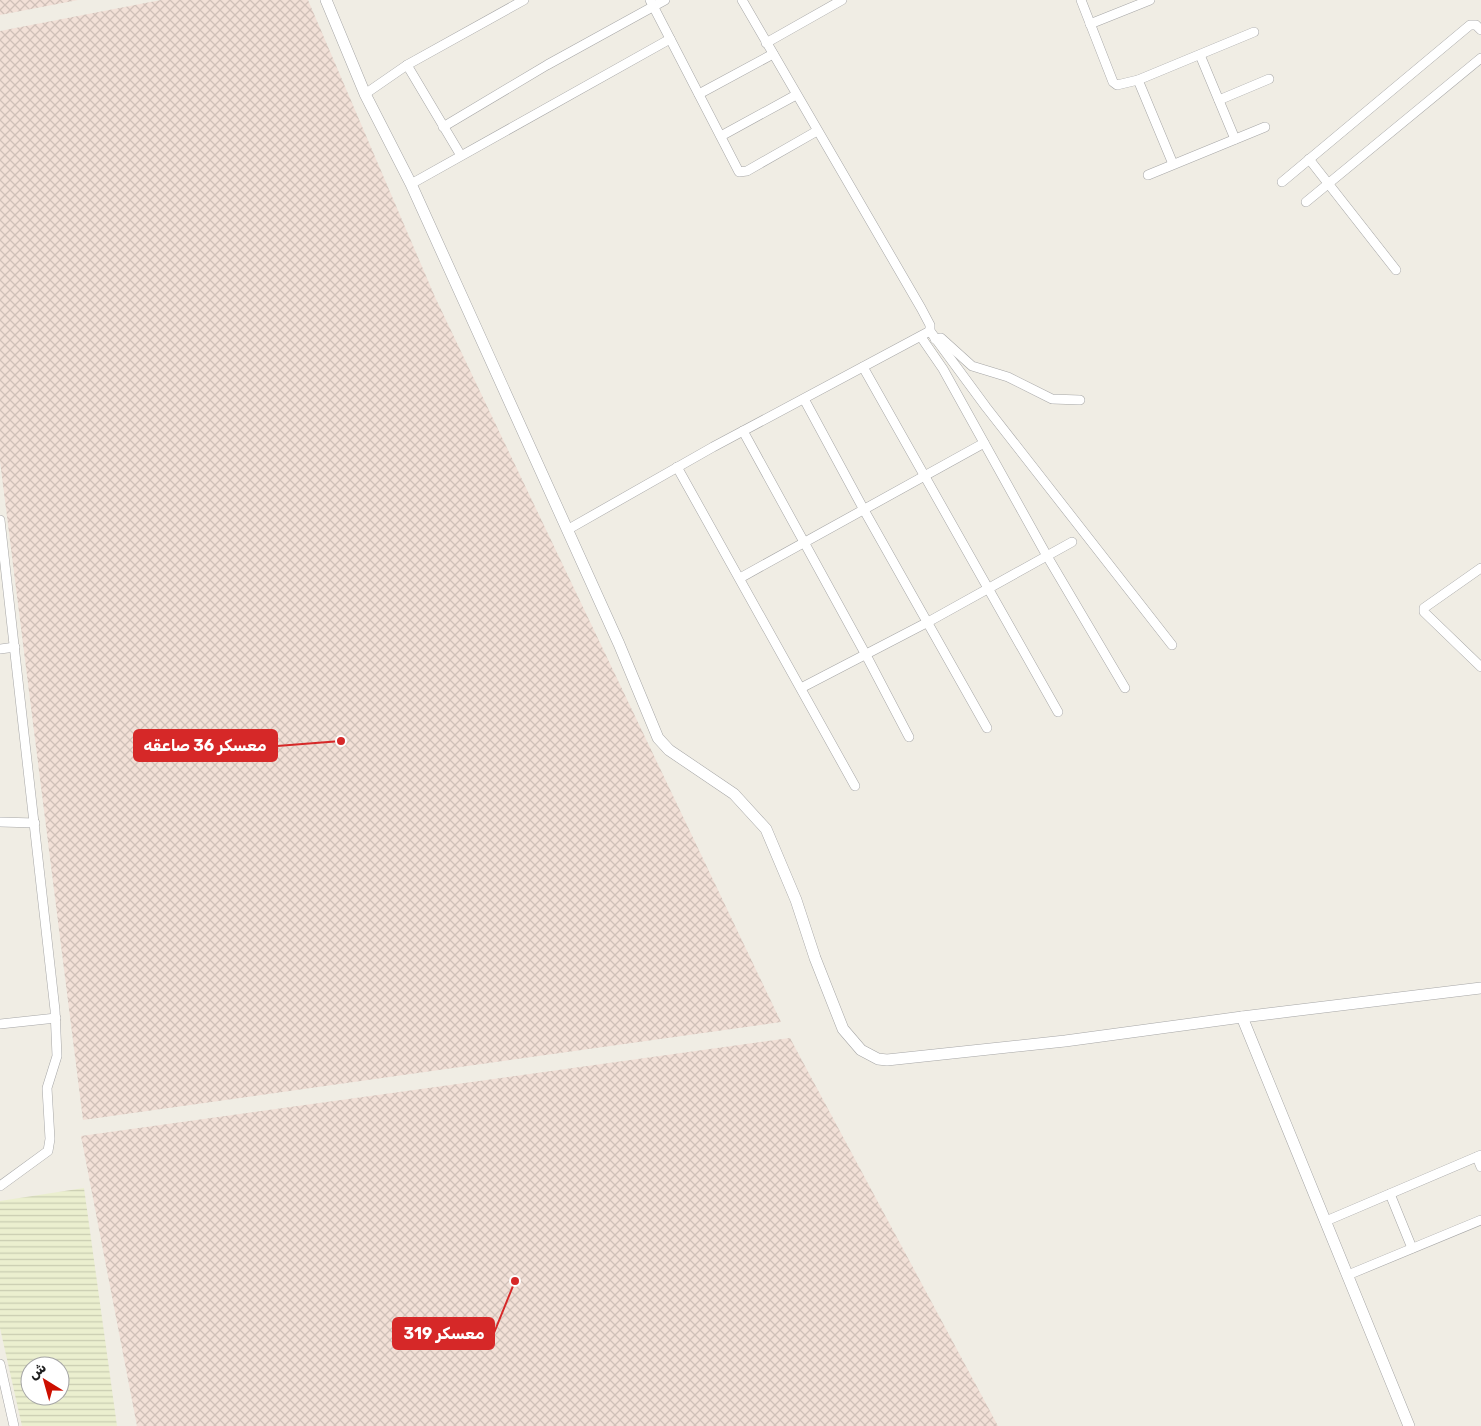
<svg xmlns="http://www.w3.org/2000/svg" width="1481" height="1426" font-family="Rubik,Vazirmatn,sans-serif">
  <style>
    .military { fill: url(#military-cross-hatch) }
    .farmland { fill: url(#farmland-rules); fill-rule: evenodd }
    .lines { fill: none; stroke-linecap: round; stroke-linejoin: round }
    .minor-casing { stroke: #a6a6a6; stroke-width: 10 }
    .tertiary-casing { stroke: #a6a6a6; stroke-width: 12 }
    .minor { stroke: #fff; stroke-width: 9 }
    .tertiary { stroke: #fff; stroke-width: 11 }
    .leader { fill: none; stroke: #d62828; stroke-width: 2 }
    .callout-dot { fill: #d62828; stroke: #fff; stroke-width: 2 }
    .callout { fill: #d62828; stroke: #d62828; stroke-width: 2 }
    .callout-label { font-size: 16px; text-anchor: middle; font-weight: bold; fill: #fff }
  </style>
  <defs>
    <pattern id="military-cross-hatch" width="8" height="8" patternUnits="userSpaceOnUse" patternTransform="scale(1.25)"><rect width="8" height="8" fill="#f2e0d7"/><path d="M0 0l8 8M0 8l8-8" fill="none" stroke="#cfc0b8"/></pattern>
    <pattern id="farmland-rules" width="6" height="5" patternUnits="userSpaceOnUse" patternTransform="scale(1.25)"><rect width="6" height="5" fill="#ebefcf"/><path d="M0 2.5h6" fill="none" stroke="#c9ccb1"/></pattern>
  </defs>
  <rect width="100%" height="100%" fill="#f0ede4"/>
  <!-- military -->
  <g class="military">
    <path d="M 0,0 L 78,0 L 0,15 Z"/>
    <path d="M 161,0 L 308,0 L 435,297 L 781,1022 L 83,1120 L 0,461 L 0,31 Z"/>
    <path d="M 790,1038 L 998,1426 L 137,1426 L 81,1136 Z"/>
  </g>
  <!-- farmland -->
  <path class="farmland" d="M 84,1188 L 117,1426 L 22,1426 L 0,1328 L 0,1201 ZM 30,1366 L 60,1366 L 60,1396 L 30,1396 Z"/>
  <g class="lines">
    <!-- minor casing -->
    <g class="minor-casing">
      <g id="minor">
        <path d="M 650,0 L 739,172 L 747,171 L 817,131"/>
        <path d="M 742,0 L 921,308 L 930,325 L 930,331 L 986,407 L 1172,645"/>
        <path d="M 1081,0 L 1113,82 L 1117,85 L 1138,80 L 1254,32"/>
        <path d="M 1090,24 L 1150,0"/>
        <path d="M 766,43 L 842,0"/>
        <path d="M 1200,55 L 1235,139"/>
        <path d="M 407,65 L 460,154"/>
        <path d="M 1138,80 L 1173,164"/>
        <path d="M 365,94 L 407,65 L 524,0"/>
        <path d="M 699,94 L 773,54"/>
        <path d="M 1219,100 L 1269,79"/>
        <path d="M 443,127 L 547,65 L 665,0"/>
        <path d="M 721,136 L 796,95"/>
        <path d="M 1309,159 L 1396,270"/>
        <path d="M 1148,175 L 1265,127"/>
        <path d="M 1282,182 L 1470,25 L 1476,25 L 1481,30"/>
        <path d="M 411,184 L 670,39"/>
        <path d="M 1306,202 L 1481,58"/>
        <path d="M 921,337 L 943,369 L 1047,556 L 1125,688"/>
        <path d="M 935,339 L 941,338 L 972,366 L 1008,377 L 1052,399 L 1080,400"/>
        <path d="M 863,367 L 1058,712"/>
        <path d="M 804,399 L 864,510 L 987,728"/>
        <path d="M 743,431 L 866,655 L 909,737"/>
        <path d="M 677,467 L 855,786"/>
        <path d="M 0,520 L 55,1010 L 57,1056 L 47,1088 L 50,1139 L 48,1151 L 0,1186"/>
        <path d="M 567,530 L 713,447 L 930,331"/>
        <path d="M 1481,568 L 1424,608 L 1424,612 L 1481,667"/>
        <path d="M 740,578 L 984,443"/>
        <path d="M 0,649 L 15,647"/>
        <path d="M 801,688 L 928,622 L 1072,542"/>
        <path d="M 0,822 L 35,823"/>
        <path d="M 0,1024 L 56,1018"/>
        <path d="M 1477,1157 L 1481,1167"/>
        <path d="M 1390,1194 L 1412,1248"/>
        <path d="M 1326,1221 L 1481,1155"/>
        <path d="M 1348,1275 L 1481,1220"/>
        <path d="M 0,1364 L 14,1426"/>
      </g>
    </g>
    <!-- tertiary casing -->
    <g class="tertiary-casing">
      <g id="tertiary">
        <path d="M 326,0 L 365,94 L 411,184 L 619,644 L 658,738 L 669,750 L 734,794 L 766,829 L 796,900 L 815,958 L 843,1029 L 861,1050 L 878,1059 L 887,1060 L 1065,1041 L 1242,1017 L 1481,988"/>
        <path d="M 1242,1017 L 1409,1426"/>
      </g>
    </g>
    <!-- minor -->
    <use href="#minor" class="minor"/>
    <!-- tertiary -->
    <use href="#tertiary" class="tertiary"/>
  </g>
  <!-- callouts -->
  <path class="leader" d="M341 741L277 746M515 1281L494 1333"/>
  <g class="callout-dot">
    <circle cx="341" cy="741" r="5"/>
    <circle cx="515" cy="1281" r="5"/>
  </g>
  <g class="callout">
    <rect x="134" y="730" width="143" height="31" rx="5"/>
    <rect x="393" y="1318" width="101" height="31" rx="5"/>
  </g>
  <g class="callout-label">
    <text x="205" y="751">معسكر 36 صاعقه</text>
    <text x="444" y="1339">معسكر 319</text>
  </g>
  <!-- north arrow -->
  <g transform="translate(45 1381) rotate(323)"><circle r="24" fill="#ffffff" stroke="#a5a5a5"/>
  <path d="M0-4L9 19L0 12L-9 19Z" fill="#cd0f00"/>
  <text y="-8" font-size="14" font-weight="bold" text-anchor="middle" fill="#1f1f1f">ش</text>
  </g>
</svg>
